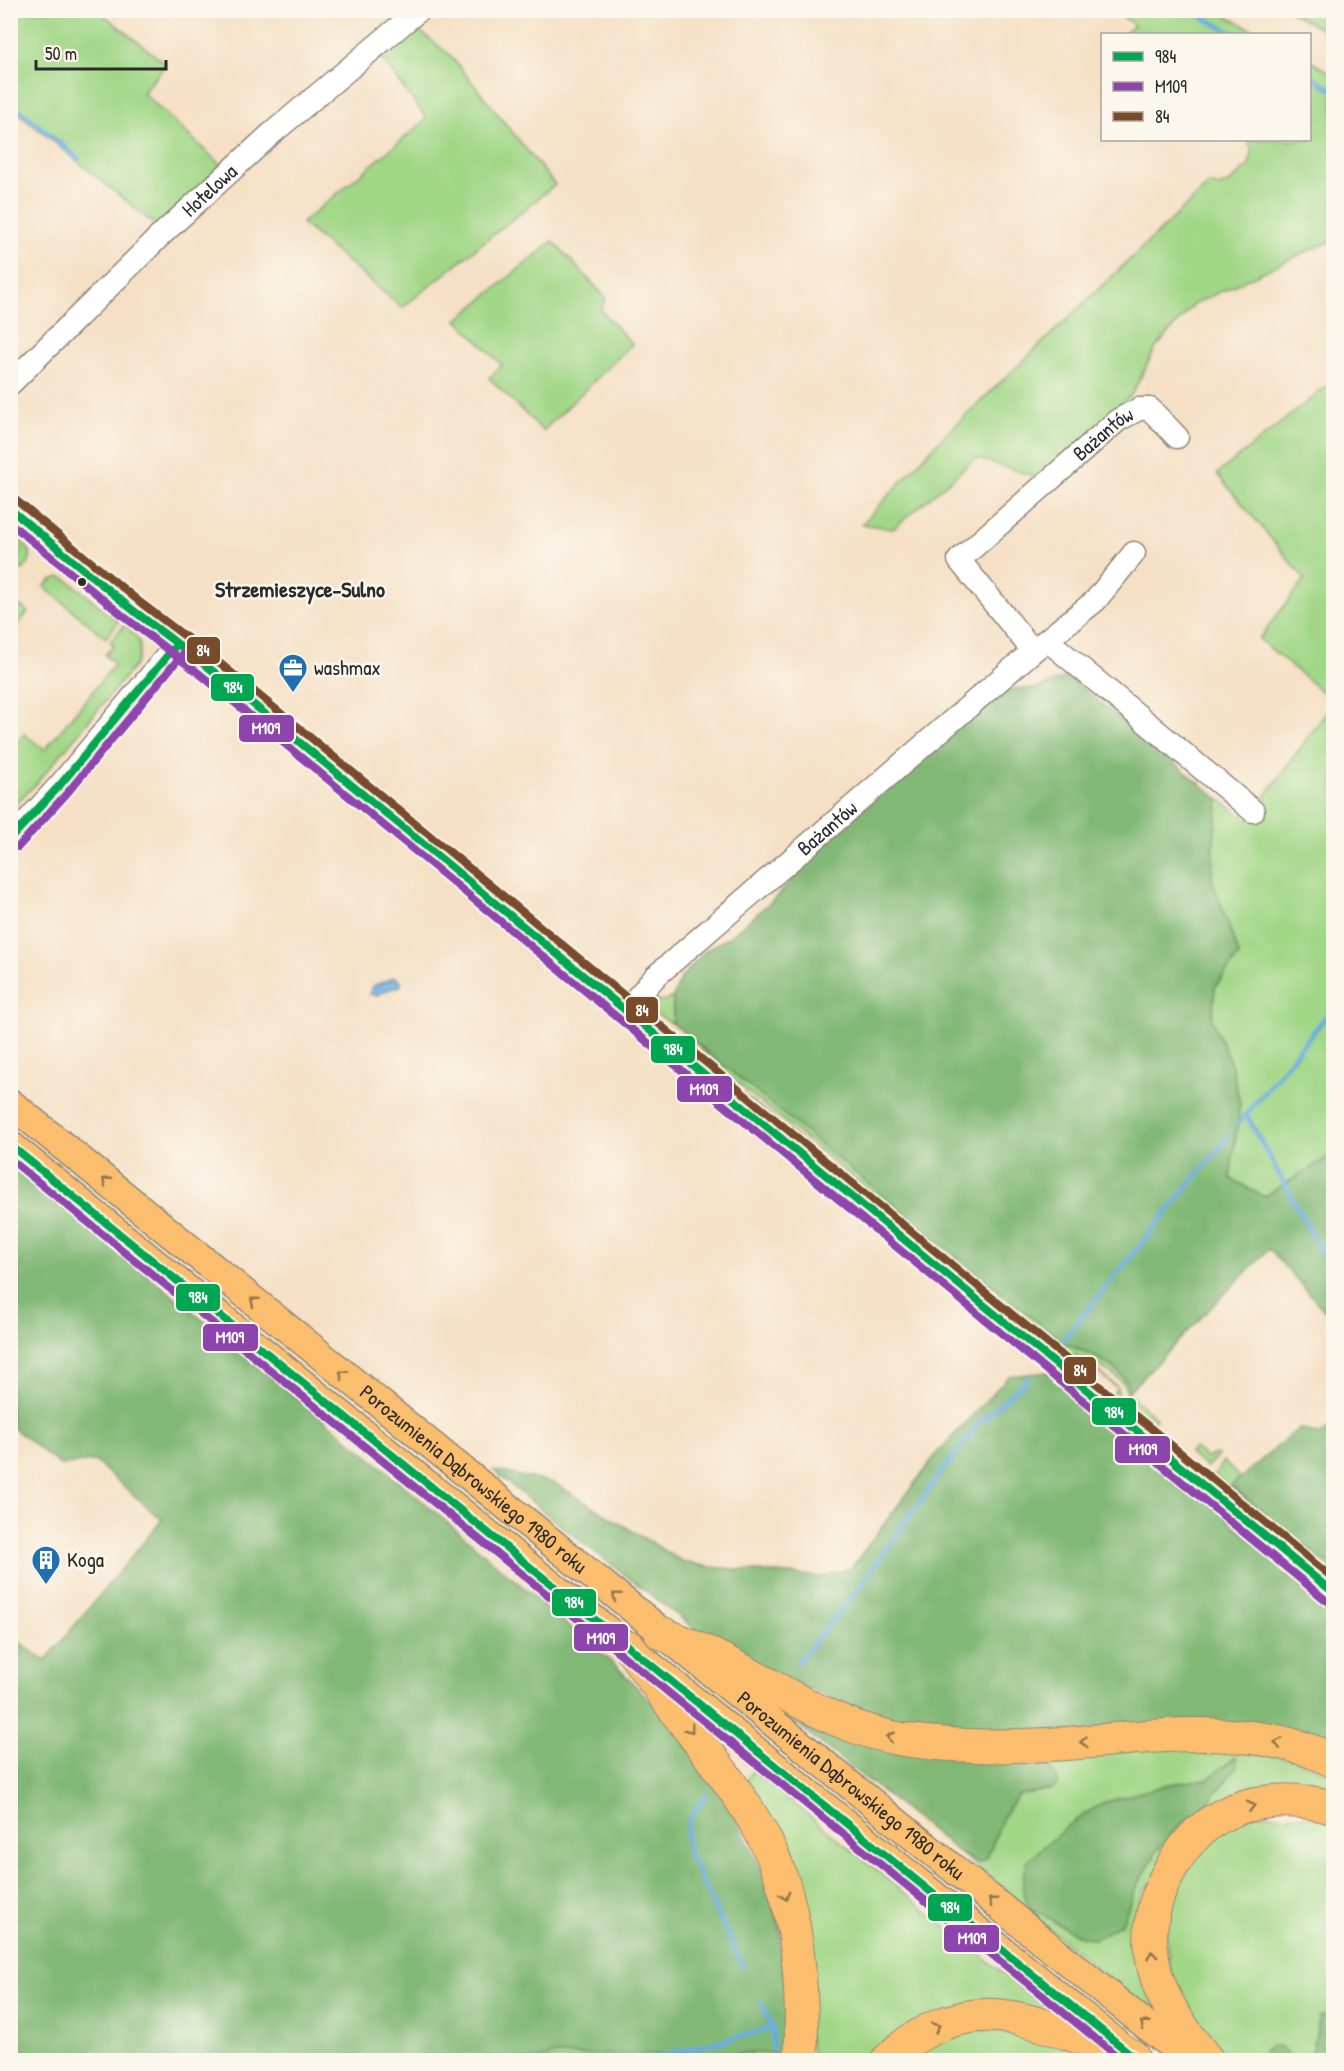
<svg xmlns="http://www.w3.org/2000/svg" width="1344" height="2071" font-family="'Patrick Hand',sans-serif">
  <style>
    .green { fill: #a2d787; stroke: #668159; stroke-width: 1.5; fill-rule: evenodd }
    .forest { fill: #81b874; stroke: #567250; stroke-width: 1.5 }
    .water { fill: #69acde; stroke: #4a6c84; stroke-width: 1.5 }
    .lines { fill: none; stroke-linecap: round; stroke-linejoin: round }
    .stream { stroke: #69acde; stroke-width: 5 }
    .minor-casing { stroke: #908678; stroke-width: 25 }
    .major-casing { stroke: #908678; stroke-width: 31 }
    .highway-casing { stroke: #908678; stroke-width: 35 }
    .minor { stroke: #fff; stroke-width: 22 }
    .major { stroke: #fabe6e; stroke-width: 28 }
    .highway { stroke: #fabe6e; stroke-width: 33 }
    .bus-1-casing { stroke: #fbf7ec; stroke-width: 12 }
    .bus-2-casing { stroke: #fbf7ec; stroke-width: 12 }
    .bus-3-casing { stroke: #fbf7ec; stroke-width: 12 }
    .bus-1 { stroke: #00a651; stroke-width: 8 }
    .bus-2 { stroke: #8e44ad; stroke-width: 8 }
    .bus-3 { stroke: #7a4b2a; stroke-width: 8 }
    .oneway { stroke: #92744c }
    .bus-dot { fill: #2b2b2b; stroke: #fbf7ec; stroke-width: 2 }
    .labels { text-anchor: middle; stroke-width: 5; stroke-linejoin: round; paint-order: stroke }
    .street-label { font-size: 21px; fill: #2b2b2b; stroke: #fbf7ec }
    .poi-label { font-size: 21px; fill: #2b2b2b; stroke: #fbf7ec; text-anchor: start }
    .neighbourhood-label { font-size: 22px; font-weight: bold; fill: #2b2b2b; stroke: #fbf7ec }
    .line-badge { stroke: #fbf7ec; stroke-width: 2 }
    .badge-label { font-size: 16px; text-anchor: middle; font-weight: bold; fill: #fff }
  </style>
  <rect width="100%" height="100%" fill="#fbf7ec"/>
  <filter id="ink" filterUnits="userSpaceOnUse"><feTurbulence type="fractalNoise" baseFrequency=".0167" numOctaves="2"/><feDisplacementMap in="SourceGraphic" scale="12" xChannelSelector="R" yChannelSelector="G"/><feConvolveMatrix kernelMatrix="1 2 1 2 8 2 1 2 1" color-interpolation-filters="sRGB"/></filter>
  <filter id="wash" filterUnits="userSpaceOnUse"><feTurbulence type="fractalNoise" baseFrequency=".008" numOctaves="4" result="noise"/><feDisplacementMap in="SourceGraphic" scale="24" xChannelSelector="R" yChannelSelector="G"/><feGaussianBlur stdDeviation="1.35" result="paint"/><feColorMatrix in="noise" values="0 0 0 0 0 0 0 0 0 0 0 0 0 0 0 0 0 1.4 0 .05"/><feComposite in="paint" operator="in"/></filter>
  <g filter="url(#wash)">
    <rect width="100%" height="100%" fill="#f5e0c5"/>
    <!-- green -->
    <g class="green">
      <path d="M 10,11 L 99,11 L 166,64 L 143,93 L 221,165 L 158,227 L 11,107 Z"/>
      <path d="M 1115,11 L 1217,11 L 1261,34 L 1124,34 L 1134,25 Z"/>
      <path d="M 1289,11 L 1333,11 L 1333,36 Z"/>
      <path d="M 416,28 L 450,55 L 555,185 L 402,308 L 302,223 L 427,119 L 378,54 Z"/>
      <path d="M 1310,61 L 1333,74 L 1333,241 L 1312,249 L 1194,304 L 1155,349 L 1132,394 L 1039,478 L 976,458 L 893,529 L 862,524 L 939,441 L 1209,184 L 1219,187 L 1230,182 L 1249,165 L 1252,151 L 1248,140 L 1310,140 Z"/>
      <path d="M 553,241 L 606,298 L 601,310 L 632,344 L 543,431 L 489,378 L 502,365 L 457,320 Z"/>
      <path d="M 1333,381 L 1333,701 L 1259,639 L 1305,579 L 1217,474 Z"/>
      <path d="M 11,533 C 25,546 40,551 23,570 L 21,568 L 11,575 L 11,561 L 23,551 L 11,540 Z"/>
      <path d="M 60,577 L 66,579 L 119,621 L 106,638 L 44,587 L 51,580 Z"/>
      <path d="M 12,603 L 17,603 L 28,612 L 11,633 L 10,605 Z"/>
      <path d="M 124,625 C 140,638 144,644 136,664 L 37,783 L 11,808 L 11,750 L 24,734 L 45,750 L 115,664 L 105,655 L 114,645 L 110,642 Z"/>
      <path d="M 1333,703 L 1333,1154 L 1264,1197 L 1230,1178 L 1240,1105 L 1232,1067 L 1212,1020 L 1215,987 L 1239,955 L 1212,879 L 1214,837 L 1219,799 L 1248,820 Z"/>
      <path d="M 673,997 L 673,1024 L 659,1016 L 643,1001 C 654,999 663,1005 673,997 Z"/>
      <path d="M 691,1038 L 1062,1342 C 1083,1352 1109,1360 1124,1377 C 1129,1383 1127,1389 1130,1395 L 1156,1418 L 1152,1423 C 1143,1416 1134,1410 1129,1400 C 1126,1394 1126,1387 1122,1382 C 1104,1364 1080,1360 1060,1347 L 720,1069 Z"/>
      <path d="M 697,1052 L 706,1063 L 1067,1359 L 1096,1370 L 1116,1386 L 1121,1399 L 1133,1415 L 1110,1398 L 1117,1388 L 1097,1372 L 1089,1381 L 693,1056 Z"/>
      <path d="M 1194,1448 L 1206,1457 L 1217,1454 L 1218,1456 L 1206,1467 L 1189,1453 Z"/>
      <path d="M 1223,1461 L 1240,1478 L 1232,1485 L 1333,1567 L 1333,1572 L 1215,1475 Z"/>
      <path d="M 1210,1745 L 1297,1760 L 1333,1775 L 1333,1796 L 1280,1787 L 1144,1889 C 1141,1898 1138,1907 1136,1916 C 1129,1956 1151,1992 1166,2027 L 961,1854 L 979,1863 L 987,1858 L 1003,1817 L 1018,1795 L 1052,1789 L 1057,1779 L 1050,1768 L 1051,1764 L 1059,1756 ZM 1236,1757 L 1208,1802 L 1178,1827 L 1157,1851 L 1134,1892 L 1122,1923 L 1102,1803 L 1171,1784 L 1208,1779 Z"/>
      <path d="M 753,1770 L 1057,2017 L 992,2001 L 872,2060 L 814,2060 L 745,1783 Z"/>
      <path d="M 1245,1814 L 1334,1817 L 1333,2012 L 1320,2017 L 1313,2050 L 1306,2060 L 1294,2060 L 1280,2047 L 1271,2047 L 1264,2051 L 1261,2060 L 1225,2060 L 1217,2054 L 1172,1989 L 1164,1913 L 1192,1853 Z"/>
      <path d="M 959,2028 L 1051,2036 L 1084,2060 L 901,2060 Z"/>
      <path d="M 792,2053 L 792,2060 L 536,2060 L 553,2055 Z"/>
    </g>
    <!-- forest -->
    <g class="forest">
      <path d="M 1068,677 L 1219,799 L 1214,837 L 1212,879 L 1239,955 L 1215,987 L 1212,1020 L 1232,1067 L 1240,1105 L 1230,1178 L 1264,1197 L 1333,1154 L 1333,1320 L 1269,1249 L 1128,1392 C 1130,1367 1081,1351 1062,1342 L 673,1024 L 673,997 L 681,978 L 706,950 L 729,937 L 780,894 L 802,867 L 809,851 L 999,689 L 1037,688 Z"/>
      <path d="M 11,1163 L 388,1472 L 617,1667 L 664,1714 L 724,1794 L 766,1879 L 779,1927 L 792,2053 L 553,2055 L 536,2060 L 11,2060 L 10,1635 L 45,1661 L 162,1520 L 95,1461 L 60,1465 L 11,1426 Z"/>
      <path d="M 1048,1372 L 1181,1479 L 1333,1611 L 1333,1751 L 1055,1735 L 893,1728 L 719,1647 L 561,1526 L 493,1470 L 554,1483 L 683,1562 L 711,1567 L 821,1577 L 851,1568 L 938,1452 L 1009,1376 Z"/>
      <path d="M 1333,1425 L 1333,1567 L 1231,1486 L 1299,1428 L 1320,1435 Z"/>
      <path d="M 777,1705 L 1059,1756 L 1051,1764 L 1050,1768 L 1057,1779 L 1057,1785 L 1052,1789 L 1018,1795 L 1003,1817 L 987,1858 L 979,1863 L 961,1854 L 784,1714 Z"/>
      <path d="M 1236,1757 L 1237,1766 L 1234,1771 L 1208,1802 L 1178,1827 L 1157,1851 L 1134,1892 L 1122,1923 L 1095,1939 L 1077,1935 L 1028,1906 L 1022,1887 L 1027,1861 L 1074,1821 L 1102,1803 L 1171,1784 L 1208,1779 Z"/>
      <path d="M 1331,2012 L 1334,2012 L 1333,2060 L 1306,2060 L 1313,2050 L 1320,2017 Z"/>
      <path d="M 1271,2047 L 1281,2047 L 1294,2060 L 1261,2060 L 1264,2051 Z"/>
    </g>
    <!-- water -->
    <path class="water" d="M 395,977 L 401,981 L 401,986 L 384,991 L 378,996 L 370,994 L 371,988 L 373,986 Z"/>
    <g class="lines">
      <!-- stream -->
      <g class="stream">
        <path d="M 1189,10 L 1234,34"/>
        <path d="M 1310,75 L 1334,91"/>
        <path d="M 10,102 L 79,159"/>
        <path d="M 1246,1114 L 1334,1275"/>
        <path d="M 1238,1124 L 1334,1007"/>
        <path d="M 1062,1341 L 1229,1136"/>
        <path d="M 798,1662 L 853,1596 L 934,1482 L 980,1422 L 1029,1378"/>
        <path d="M 706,1795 C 689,1819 684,1821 688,1852 L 743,1967"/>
        <path d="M 772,2049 L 773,2028"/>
        <path d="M 647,2060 L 773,2028 L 761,2002"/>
      </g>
    </g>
  </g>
  <g filter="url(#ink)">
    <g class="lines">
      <!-- minor casing -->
      <g class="minor-casing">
        <g id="minor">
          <path id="s1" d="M 10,384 L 161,235 L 271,134 L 419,10"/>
          <path d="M 10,509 L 134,611 L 208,667 L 1334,1593"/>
          <path d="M 1047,640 L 1253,811"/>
          <path id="s2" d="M 1033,651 L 959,560 L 1118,420 L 1139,409 L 1150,409 L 1177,437"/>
          <path d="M 10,840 L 60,785 L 177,644"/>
          <path id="s3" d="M 625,1011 L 656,976 L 1033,651 L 1095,601 L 1134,553"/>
        </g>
      </g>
      <!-- major casing -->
      <g class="major-casing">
        <g id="major">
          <path id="s4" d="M 10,1103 L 1189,2060"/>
          <path d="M 10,1145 L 288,1372 L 1125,2050"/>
        </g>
      </g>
      <!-- highway casing -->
      <g class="highway-casing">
        <g id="highway">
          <path d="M 661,1633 C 678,1640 695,1647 711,1655 C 776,1685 833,1729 906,1740 C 969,1749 1033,1747 1096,1741 C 1172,1734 1264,1725 1334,1761"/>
          <path d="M 630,1648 C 647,1671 664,1695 681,1718 C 713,1760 747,1802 770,1850 C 800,1914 803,1991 801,2060"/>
          <path d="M 888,2060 C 901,2046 916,2036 933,2028 C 982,2005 1019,2017 1067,2033 C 1089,2041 1111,2048 1132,2056"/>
          <path d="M 1207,2060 C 1180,2027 1154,1992 1151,1947 C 1147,1899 1178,1840 1221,1816 C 1253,1798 1299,1797 1334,1808"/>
        </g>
      </g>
      <!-- minor -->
      <use href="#minor" class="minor"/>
      <!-- major -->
      <use href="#major" class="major"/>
      <!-- highway -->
      <use href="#highway" class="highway"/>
      <!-- bus-1 casing -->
      <g class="bus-1-casing">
        <g id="bus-1">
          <path d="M 10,509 L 134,611 L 208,667 L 1334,1593"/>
          <path d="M 10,839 L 60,785 L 177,644"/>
          <path d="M 10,1145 L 1138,2060"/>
        </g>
      </g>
      <!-- bus-2 casing -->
      <g class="bus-2-casing">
        <g id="bus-2">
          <path d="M 10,523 L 127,619 L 201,675 L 1327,1601"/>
          <path d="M 18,847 L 68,792 L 185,651"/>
          <path d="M 10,1159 L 1122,2060"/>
        </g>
      </g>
      <!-- bus-3 casing -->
      <g class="bus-3-casing">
        <path id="bus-3" d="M 17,501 L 141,603 L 215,659 L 1334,1579"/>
      </g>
      <!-- bus-1 -->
      <use href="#bus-1" class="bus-1"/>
      <!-- bus-2 -->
      <use href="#bus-2" class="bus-2"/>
      <!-- bus-3 -->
      <use href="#bus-3" class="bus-3"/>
    </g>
    <!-- one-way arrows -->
    <defs><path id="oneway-chevron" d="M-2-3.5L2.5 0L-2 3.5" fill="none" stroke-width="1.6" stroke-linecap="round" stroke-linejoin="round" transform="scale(1.5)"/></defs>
    <g class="oneway">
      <use href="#oneway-chevron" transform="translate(106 1181) rotate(-141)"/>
      <use href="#oneway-chevron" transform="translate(254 1301) rotate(-141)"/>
      <use href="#oneway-chevron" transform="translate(343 1374) rotate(-141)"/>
      <use href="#oneway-chevron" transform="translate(616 1596) rotate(-141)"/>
      <use href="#oneway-chevron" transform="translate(690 1729) rotate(52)"/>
      <use href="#oneway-chevron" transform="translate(890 1737) rotate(-169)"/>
      <use href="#oneway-chevron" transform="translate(1084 1742) rotate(176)"/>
      <use href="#oneway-chevron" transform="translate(1278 1743) rotate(-168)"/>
      <use href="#oneway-chevron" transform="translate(1251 1806) rotate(-13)"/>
      <use href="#oneway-chevron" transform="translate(785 1896) rotate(74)"/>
      <use href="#oneway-chevron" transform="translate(992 1901) rotate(-141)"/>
      <use href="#oneway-chevron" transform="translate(1152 1955) rotate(-98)"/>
      <use href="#oneway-chevron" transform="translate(1144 2024) rotate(-141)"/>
      <use href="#oneway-chevron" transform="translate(936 2027) rotate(-24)"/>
    </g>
  </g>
  <!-- icons -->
  <defs>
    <g id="office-pin" transform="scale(1.5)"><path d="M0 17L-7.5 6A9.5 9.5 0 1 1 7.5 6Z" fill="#1f6fb2" stroke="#fbf7ec"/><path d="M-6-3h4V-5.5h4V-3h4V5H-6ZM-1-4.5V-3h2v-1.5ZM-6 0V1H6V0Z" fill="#fff"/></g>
    <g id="building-pin" transform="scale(1.5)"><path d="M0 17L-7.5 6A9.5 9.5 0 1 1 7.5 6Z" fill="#1f6fb2" stroke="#fbf7ec"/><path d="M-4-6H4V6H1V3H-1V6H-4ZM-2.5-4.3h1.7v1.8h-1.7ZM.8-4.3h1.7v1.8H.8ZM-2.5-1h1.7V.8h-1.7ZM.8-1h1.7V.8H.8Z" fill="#fff"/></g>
  </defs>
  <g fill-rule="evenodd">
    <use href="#office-pin" x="293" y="668"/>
    <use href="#building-pin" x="46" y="1560"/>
  </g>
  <!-- markers -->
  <circle class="bus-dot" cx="82" cy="582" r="5"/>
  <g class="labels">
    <!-- street labels -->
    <g class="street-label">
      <text dy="7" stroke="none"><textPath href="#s1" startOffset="278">Hotelowa</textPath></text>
      <text dy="7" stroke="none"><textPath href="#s2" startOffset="309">Bażantów</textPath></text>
      <text dy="7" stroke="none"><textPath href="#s3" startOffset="273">Bażantów</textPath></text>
      <text dy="7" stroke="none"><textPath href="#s4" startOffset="597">Porozumienia Dąbrowskiego 1980 roku</textPath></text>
      <text dy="7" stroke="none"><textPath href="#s4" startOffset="1083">Porozumienia Dąbrowskiego 1980 roku</textPath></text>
    </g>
    <!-- poi labels -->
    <g class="poi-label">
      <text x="314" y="675">washmax</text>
      <text x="67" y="1567">Koga</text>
    </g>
    <!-- neighbourhood labels -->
    <g class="neighbourhood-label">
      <text x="300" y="597">Strzemieszyce-Sulno</text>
    </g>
  </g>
  <g class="line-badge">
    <rect x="186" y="636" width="35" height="29" rx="6" fill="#7a4b2a"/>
    <rect x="210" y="673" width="45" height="29" rx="6" fill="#00a651"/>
    <rect x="238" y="714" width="57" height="29" rx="6" fill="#8e44ad"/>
    <rect x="625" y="996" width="34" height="28" rx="6" fill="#7a4b2a"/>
    <rect x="650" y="1035" width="46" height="29" rx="6" fill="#00a651"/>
    <rect x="676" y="1075" width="57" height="28" rx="6" fill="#8e44ad"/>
    <rect x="175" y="1283" width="46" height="29" rx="6" fill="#00a651"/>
    <rect x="202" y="1323" width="57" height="29" rx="6" fill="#8e44ad"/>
    <rect x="1063" y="1356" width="34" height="29" rx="6" fill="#7a4b2a"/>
    <rect x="1091" y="1397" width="46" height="29" rx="6" fill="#00a651"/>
    <rect x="1114" y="1435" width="57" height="29" rx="6" fill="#8e44ad"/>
    <rect x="551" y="1588" width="46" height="29" rx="6" fill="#00a651"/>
    <rect x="573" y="1623" width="56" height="29" rx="6" fill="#8e44ad"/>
    <rect x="927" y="1893" width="46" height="29" rx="6" fill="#00a651"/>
    <rect x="943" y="1924" width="57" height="29" rx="6" fill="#8e44ad"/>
  </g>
  <g class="badge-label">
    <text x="203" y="656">84</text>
    <text x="233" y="693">984</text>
    <text x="266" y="734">M109</text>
    <text x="642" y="1016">84</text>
    <text x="673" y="1055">984</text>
    <text x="704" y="1095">M109</text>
    <text x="198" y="1303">984</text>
    <text x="230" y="1343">M109</text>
    <text x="1080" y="1376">84</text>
    <text x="1114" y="1418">984</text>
    <text x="1143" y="1455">M109</text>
    <text x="574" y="1608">984</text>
    <text x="601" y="1644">M109</text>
    <text x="950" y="1913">984</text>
    <text x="972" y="1944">M109</text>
  </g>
  <!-- margin -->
  <rect width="1344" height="2071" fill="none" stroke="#fbf7ec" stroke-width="36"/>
  <!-- legend -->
  <rect x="1101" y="33" width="210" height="108" fill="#fbf7ec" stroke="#a8a59f" stroke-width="1.5"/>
  <rect x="1113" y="52" width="30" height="9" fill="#00a651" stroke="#a8a59f" stroke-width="1.5"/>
  <text x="1155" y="63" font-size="18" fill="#2b2b2b">984</text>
  <rect x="1113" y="82" width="30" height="9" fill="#8e44ad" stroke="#a8a59f" stroke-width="1.5"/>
  <text x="1155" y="93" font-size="18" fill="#2b2b2b">M109</text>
  <rect x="1113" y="112" width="30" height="9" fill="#7a4b2a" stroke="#a8a59f" stroke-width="1.5"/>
  <text x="1155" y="123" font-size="18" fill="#2b2b2b">84</text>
  <!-- scale -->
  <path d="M36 60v9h130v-9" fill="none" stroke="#2b2b2b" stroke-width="3"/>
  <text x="45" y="60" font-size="18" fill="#2b2b2b" stroke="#fbf7ec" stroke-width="4.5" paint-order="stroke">50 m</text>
</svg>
